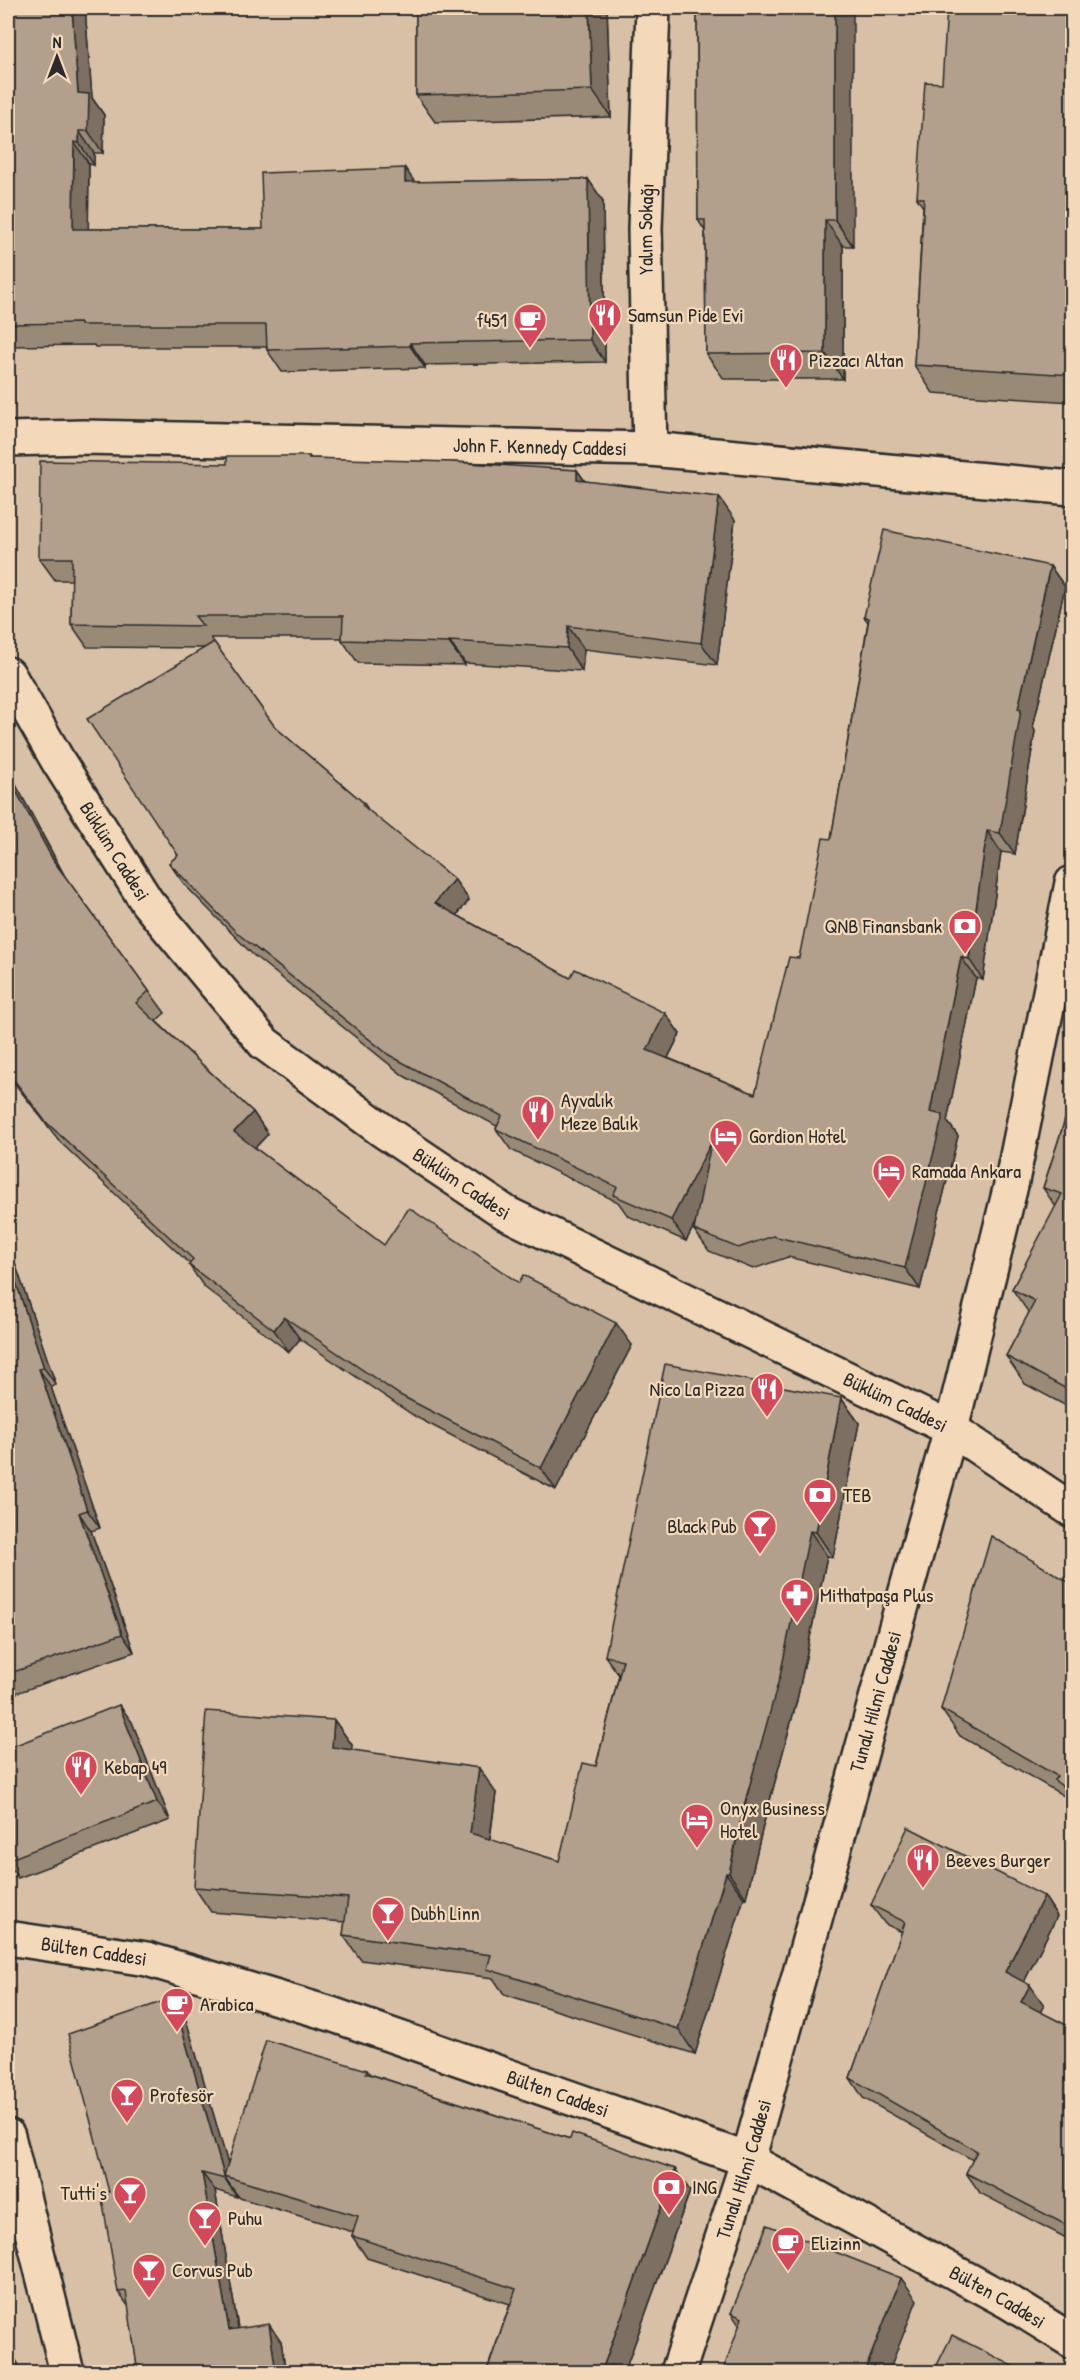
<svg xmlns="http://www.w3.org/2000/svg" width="1080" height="2380" font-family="'Patrick Hand',sans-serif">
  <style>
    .built { fill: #d7c0a6 }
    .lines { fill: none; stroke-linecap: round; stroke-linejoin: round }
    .minor-casing { stroke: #2b2b2b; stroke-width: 38 }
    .major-casing { stroke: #2b2b2b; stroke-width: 38 }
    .minor { stroke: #f3d9ba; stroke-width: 33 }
    .major { stroke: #f3d9ba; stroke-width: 33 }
    .wall { fill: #998a78; stroke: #2b2b2b; stroke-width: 1.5 }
    .shaded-wall { fill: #7d7062; stroke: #2b2b2b; stroke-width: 1.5 }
    .building { fill: #b2a08c; stroke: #2b2b2b; stroke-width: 1.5 }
    .labels { text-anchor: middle; stroke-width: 4.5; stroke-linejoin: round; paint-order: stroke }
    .street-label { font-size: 20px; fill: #2b2b2b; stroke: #f3d9ba }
    .poi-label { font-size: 20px; fill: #2b2b2b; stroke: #f3d9ba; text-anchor: start }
  </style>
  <rect width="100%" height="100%" fill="#e7ceb1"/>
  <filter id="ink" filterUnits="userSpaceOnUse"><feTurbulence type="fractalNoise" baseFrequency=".0167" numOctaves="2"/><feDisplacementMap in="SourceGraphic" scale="12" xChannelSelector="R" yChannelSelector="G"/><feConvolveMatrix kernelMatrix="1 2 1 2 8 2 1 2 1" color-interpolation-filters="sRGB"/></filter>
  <g filter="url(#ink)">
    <!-- built -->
    <rect class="built" x="8" y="8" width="1064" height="2364"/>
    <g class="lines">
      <!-- minor casing -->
      <g class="minor-casing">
        <g id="minor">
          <path id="s1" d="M 650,449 L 645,229 L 653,8"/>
          <path id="s2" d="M 8,674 L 58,761 L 147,902 L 264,1043 L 382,1130 L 506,1213 L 951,1429 L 1072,1510"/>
          <path id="s3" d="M 8,1938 L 147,1959 L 331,2014 L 748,2160 L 1009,2302 L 1072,2341"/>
          <path d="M 8,2136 L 67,2372"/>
        </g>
      </g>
      <!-- major casing -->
      <g class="major-casing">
        <g id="major">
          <path id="s4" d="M 8,439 L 83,437 L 650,449 L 1072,488"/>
          <path id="s5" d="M 678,2372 L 748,2160 L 951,1429 L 1012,1181 L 1072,883"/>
        </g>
      </g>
      <!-- minor -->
      <use href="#minor" class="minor"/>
      <!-- major -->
      <use href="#major" class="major"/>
    </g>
    <!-- wall -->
    <g class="wall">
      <path d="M 8,8 L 85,8 L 92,98 L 104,115 L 103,153 L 94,153 L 94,165 L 89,164 L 88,229 L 263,229 L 414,182 L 588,179 L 603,201 L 605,362 L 425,365 L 425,368 L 282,372 L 267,350 L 266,347 L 95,347 L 94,345 L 8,346 Z"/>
      <path d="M 416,8 L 607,8 L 611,117 L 435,122 L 416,95 Z"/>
      <path d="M 697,8 L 853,246 L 843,246 L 843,379 L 724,379 L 706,354 L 705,231 L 698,220 Z"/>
      <path d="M 1072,8 L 1072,402 L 933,393 L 914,365 L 923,207 L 917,198 L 942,83 Z"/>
      <path d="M 309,456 L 311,458 L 577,470 L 585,481 L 735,520 L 717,665 L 584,649 L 582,671 L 465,663 L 465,665 L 358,663 L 342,640 L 342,638 L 211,638 L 275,727 L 364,803 L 369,811 L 454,879 L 469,900 L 457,915 L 570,978 L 665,1013 L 680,1034 L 668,1058 L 755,1094 L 799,958 L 831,839 L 868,622 L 864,617 L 1050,566 L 1065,587 L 1033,727 L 1035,731 L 1015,854 L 1001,852 L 983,980 L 976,978 L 947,1121 L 958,1136 L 920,1289 L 788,1257 L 753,1269 L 709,1251 L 694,1230 L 696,1222 L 686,1241 L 628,1216 L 618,1202 L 511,1150 L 496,1129 L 497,1126 L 404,1076 L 252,954 L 184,884 L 169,863 L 178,855 L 204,648 L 87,647 L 71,624 L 72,580 L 55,580 L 39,558 Z"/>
      <path d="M 8,770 L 66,878 L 165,1013 L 156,1021 L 253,1112 L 268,1134 L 255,1148 L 384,1245 L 519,1283 L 632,1345 L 556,1490 L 416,1417 L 300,1339 L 289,1352 L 204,1287 L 189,1265 L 190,1264 L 61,1143 L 8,1075 Z"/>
      <path d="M 1072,1098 L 1072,1409 L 1025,1384 L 1006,1356 L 1029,1313 L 1012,1289 L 1056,1207 L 1043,1188 Z"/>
      <path d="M 8,1246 L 12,1254 L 56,1385 L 51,1387 L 100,1528 L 91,1531 L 134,1652 L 8,1696 Z"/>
      <path d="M 841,1398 L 859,1423 L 833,1557 L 827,1556 L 797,1700 L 763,1826 L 746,1898 L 744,1898 L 695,2054 L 504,1994 L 493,1978 L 361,1960 L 343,1935 L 345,1922 L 211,1912 L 194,1887 L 334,1720 L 352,1745 L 351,1750 L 496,1793 L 490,1840 L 559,1861 L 596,1766 L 619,1675 L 605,1656 Z"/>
      <path d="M 1072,1584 L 1072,1807 L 1066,1797 L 960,1736 L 941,1709 Z"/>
      <path d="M 119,1705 L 132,1722 L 170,1820 L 18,1878 L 8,1863 L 8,1860 Z"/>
      <path d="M 1044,1896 L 1057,1916 L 1024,1982 L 1044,2005 L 1040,2012 L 1072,2028 L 1072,2241 L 980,2193 L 966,2173 L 973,2160 L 863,2098 L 850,2078 L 902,1932 L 885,1924 L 871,1905 Z"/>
      <path d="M 185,2016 L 228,2165 L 367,2070 L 370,2074 L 570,2139 L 675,2169 L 690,2191 L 624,2373 L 486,2373 L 510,2304 L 367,2258 L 352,2236 L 353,2232 L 240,2198 L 235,2192 L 237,2197 L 215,2190 L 238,2328 L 281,2342 L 286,2373 L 138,2373 L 129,2307 L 118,2292 L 109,2192 Z"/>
      <path d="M 917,2300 L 739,2325 L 731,2313 Z"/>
    </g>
    <!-- shaded-wall -->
    <g class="shaded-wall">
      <path d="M 72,8 L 85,8 L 92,98 L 104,115 L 103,153 L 88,131 L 78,93 Z"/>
      <path d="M 589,8 L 607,8 L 611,117 L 592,90 Z"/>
      <path d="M 835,8 L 853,8 L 853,246 L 835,220 Z"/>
      <path d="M 79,131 L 94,153 L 94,165 L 79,143 Z"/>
      <path d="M 74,142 L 89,164 L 88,251 L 73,229 Z"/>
      <path d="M 405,168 L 420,190 L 405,182 Z"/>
      <path d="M 588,179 L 603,201 L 605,362 L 590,340 Z"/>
      <path d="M 825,220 L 843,246 L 843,379 L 825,353 Z"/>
      <path d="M 410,343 L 425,365 L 425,368 L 410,346 Z"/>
      <path d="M 577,470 L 593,493 L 577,480 Z"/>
      <path d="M 719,497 L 735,520 L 717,665 L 701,643 Z"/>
      <path d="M 1050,566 L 1065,587 L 1033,727 L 1035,731 L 1015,854 L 1000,833 L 1018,709 Z"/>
      <path d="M 568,626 L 584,649 L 582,671 L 567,648 Z"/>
      <path d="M 449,641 L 465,663 L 465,665 L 449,643 Z"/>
      <path d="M 8,770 L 68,883 L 53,860 L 8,776 Z"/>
      <path d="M 987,831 L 1001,852 L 983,980 L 969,959 Z"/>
      <path d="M 454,879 L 469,900 L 450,924 L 435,903 Z"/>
      <path d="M 961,957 L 976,978 L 947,1121 L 958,1136 L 920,1289 L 905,1268 L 930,1112 Z"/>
      <path d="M 665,1013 L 680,1034 L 661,1071 L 647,1050 Z"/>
      <path d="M 253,1112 L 268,1134 L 249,1154 L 234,1132 Z"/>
      <path d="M 711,1143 L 726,1164 L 686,1241 L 671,1220 Z"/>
      <path d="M 8,1246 L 12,1254 L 56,1385 L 44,1368 L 8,1258 Z"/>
      <path d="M 284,1317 L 300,1339 L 289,1352 L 274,1330 Z"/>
      <path d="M 616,1323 L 632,1345 L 556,1490 L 541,1468 Z"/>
      <path d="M 39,1369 L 51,1387 L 100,1528 L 87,1510 Z"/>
      <path d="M 841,1398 L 859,1423 L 833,1557 L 816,1532 Z"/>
      <path d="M 79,1513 L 91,1531 L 134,1652 L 122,1634 Z"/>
      <path d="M 810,1531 L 827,1556 L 797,1700 L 763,1826 L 746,1898 L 729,1873 Z"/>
      <path d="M 119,1705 L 132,1722 L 170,1820 L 157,1802 Z"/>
      <path d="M 334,1720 L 352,1745 L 350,1772 L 332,1747 Z"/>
      <path d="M 479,1768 L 496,1793 L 487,1858 L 470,1833 Z"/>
      <path d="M 726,1873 L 744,1898 L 695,2054 L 678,2029 Z"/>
      <path d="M 1044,1896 L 1057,1916 L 1019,1992 L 1005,1972 Z"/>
      <path d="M 1030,1985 L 1044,2005 L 1035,2022 L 1021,2002 Z"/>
      <path d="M 173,1998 L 185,2016 L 232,2178 L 224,2176 L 235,2192 L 237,2197 L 225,2179 Z"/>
      <path d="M 675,2169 L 690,2191 L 624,2373 L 601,2373 Z"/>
      <path d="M 202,2173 L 215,2190 L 241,2347 L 229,2330 Z"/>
      <path d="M 901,2278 L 917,2300 L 888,2373 L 864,2373 Z"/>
      <path d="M 269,2324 L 281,2342 L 286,2373 L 276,2373 Z"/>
      <path d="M 8,2349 L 18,2363 L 20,2373 L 11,2373 L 8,2355 Z"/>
    </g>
    <!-- building -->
    <g class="building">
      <path d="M 8,8 L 72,8 L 78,93 L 89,94 L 88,131 L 79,131 L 79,143 L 74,142 L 73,229 L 263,229 L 261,173 L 405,168 L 405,182 L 588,179 L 590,340 L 410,343 L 410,346 L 267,350 L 266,325 L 80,325 L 80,323 L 8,324 Z"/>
      <path d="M 416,8 L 589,8 L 592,90 L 416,95 Z"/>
      <path d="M 697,8 L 835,8 L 835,220 L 825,220 L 825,353 L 706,354 L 705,220 L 698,220 Z"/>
      <path d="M 947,8 L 1072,8 L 1072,375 L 914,365 L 924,198 L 917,198 L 925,82 L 942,83 Z"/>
      <path d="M 227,456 L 309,456 L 309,458 L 452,462 L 577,470 L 577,480 L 719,497 L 701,643 L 568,626 L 567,648 L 449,641 L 449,643 L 342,640 L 343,616 L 195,616 L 203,626 L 71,624 L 72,558 L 39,558 L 40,461 L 227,464 Z"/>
      <path d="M 884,530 L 1050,566 L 1018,709 L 1021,710 L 1000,833 L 987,831 L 969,959 L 961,957 L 930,1112 L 943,1115 L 905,1268 L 773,1236 L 738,1248 L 694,1230 L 711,1143 L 671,1220 L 613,1195 L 617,1187 L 496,1129 L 502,1116 L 389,1055 L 237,933 L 169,863 L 178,855 L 87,719 L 214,642 L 275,727 L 364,803 L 362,805 L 454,879 L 435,903 L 570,978 L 575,969 L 665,1013 L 647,1050 L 755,1094 L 789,957 L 799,958 L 823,838 L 831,839 L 869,618 L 864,617 Z"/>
      <path d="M 8,776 L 53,860 L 149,991 L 136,1003 L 253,1112 L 234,1132 L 384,1245 L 409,1208 L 519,1283 L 523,1275 L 616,1323 L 541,1468 L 400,1395 L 284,1317 L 274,1330 L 189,1265 L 193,1259 L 45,1121 L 8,1072 Z"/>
      <path d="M 1072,1098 L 1072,1392 L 1006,1356 L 1035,1301 L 1012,1289 L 1062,1194 L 1043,1188 Z"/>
      <path d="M 8,1258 L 44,1368 L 39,1369 L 87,1510 L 79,1513 L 122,1634 L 8,1674 Z"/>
      <path d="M 665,1364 L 841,1398 L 816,1532 L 810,1531 L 780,1676 L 745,1802 L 729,1873 L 726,1873 L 678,2029 L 487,1969 L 491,1955 L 343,1935 L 348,1898 L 194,1887 L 206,1711 L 334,1720 L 332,1747 L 479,1768 L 470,1833 L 559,1861 L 583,1763 L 596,1766 L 623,1660 L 605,1656 Z"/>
      <path d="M 991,1536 L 1072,1584 L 1072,1793 L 1054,1780 L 1057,1776 L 941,1709 Z"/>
      <path d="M 119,1705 L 157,1802 L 8,1860 L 8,1748 Z"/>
      <path d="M 908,1827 L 1044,1896 L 1005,1972 L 1030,1985 L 1021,2002 L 1072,2028 L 1072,2228 L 966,2173 L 977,2151 L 850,2078 L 905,1922 L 871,1905 Z"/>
      <path d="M 173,1998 L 225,2179 L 202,2173 L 229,2330 L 269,2324 L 276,2373 L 138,2373 L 126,2291 L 118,2292 L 101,2193 L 109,2192 L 68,2034 Z"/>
      <path d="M 266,2040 L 367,2070 L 366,2073 L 570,2139 L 572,2133 L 675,2169 L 601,2373 L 486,2373 L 516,2289 L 352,2236 L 358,2216 L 224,2176 Z"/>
      <path d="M 767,2225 L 901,2278 L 864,2373 L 722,2373 L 742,2318 L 731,2313 Z"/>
      <path d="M 952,2335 L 1027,2373 L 933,2373 Z"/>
      <path d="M 8,2355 L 11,2373 L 8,2373 Z"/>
    </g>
  </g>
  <!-- icons -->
  <defs>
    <g id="restaurant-pin" transform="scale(1.725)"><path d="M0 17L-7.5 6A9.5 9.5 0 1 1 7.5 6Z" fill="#d1495b" stroke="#f3d9ba"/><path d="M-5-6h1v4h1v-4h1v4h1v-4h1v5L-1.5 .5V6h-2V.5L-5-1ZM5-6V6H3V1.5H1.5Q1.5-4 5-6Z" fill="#fff"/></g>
    <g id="cafe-pin" transform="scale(1.725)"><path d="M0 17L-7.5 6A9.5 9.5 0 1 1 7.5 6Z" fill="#d1495b" stroke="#f3d9ba"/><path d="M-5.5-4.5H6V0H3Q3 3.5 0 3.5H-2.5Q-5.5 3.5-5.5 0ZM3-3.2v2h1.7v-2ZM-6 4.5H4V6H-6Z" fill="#fff"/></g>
    <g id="bank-pin" transform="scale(1.725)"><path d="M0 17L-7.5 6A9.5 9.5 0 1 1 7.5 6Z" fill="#d1495b" stroke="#f3d9ba"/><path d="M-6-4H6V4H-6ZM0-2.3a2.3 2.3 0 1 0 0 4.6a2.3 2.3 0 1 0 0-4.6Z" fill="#fff"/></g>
    <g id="hotel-pin" transform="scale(1.725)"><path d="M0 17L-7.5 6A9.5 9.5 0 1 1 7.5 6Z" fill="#d1495b" stroke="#f3d9ba"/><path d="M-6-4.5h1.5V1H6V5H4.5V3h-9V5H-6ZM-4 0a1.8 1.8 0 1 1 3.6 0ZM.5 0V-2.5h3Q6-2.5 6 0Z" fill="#fff"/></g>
    <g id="bar-pin" transform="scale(1.725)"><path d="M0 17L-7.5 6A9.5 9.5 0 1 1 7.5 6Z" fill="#d1495b" stroke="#f3d9ba"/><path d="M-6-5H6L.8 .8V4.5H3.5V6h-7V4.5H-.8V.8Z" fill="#fff"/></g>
    <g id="pharmacy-pin" transform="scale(1.725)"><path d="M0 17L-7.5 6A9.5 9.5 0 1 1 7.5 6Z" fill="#d1495b" stroke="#f3d9ba"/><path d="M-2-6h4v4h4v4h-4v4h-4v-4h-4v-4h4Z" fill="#fff"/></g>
  </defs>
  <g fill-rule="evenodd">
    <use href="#restaurant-pin" x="605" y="315"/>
    <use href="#cafe-pin" x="530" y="320"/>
    <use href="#restaurant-pin" x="786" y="360"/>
    <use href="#bank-pin" x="965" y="926"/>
    <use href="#restaurant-pin" x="538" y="1112"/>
    <use href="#hotel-pin" x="726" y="1136"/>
    <use href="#hotel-pin" x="889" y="1171"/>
    <use href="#restaurant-pin" x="767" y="1389"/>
    <use href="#bank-pin" x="820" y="1495"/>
    <use href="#bar-pin" x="760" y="1526"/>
    <use href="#pharmacy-pin" x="797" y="1595"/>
    <use href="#restaurant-pin" x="81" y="1767"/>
    <use href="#hotel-pin" x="697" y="1820"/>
    <use href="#restaurant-pin" x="923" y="1860"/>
    <use href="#bar-pin" x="388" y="1913"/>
    <use href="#cafe-pin" x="177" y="2004"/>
    <use href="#bar-pin" x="127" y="2095"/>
    <use href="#bank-pin" x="669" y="2187"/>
    <use href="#bar-pin" x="130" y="2193"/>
    <use href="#bar-pin" x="205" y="2218"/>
    <use href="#cafe-pin" x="788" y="2243"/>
    <use href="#bar-pin" x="149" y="2270"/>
  </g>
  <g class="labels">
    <!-- street labels -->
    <g class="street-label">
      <text dy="7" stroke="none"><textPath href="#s1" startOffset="220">Yalım Sokağı</textPath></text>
      <text dy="7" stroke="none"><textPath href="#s4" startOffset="532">John F. Kennedy Caddesi</textPath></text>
      <text dy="7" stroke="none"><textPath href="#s2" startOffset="207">Büklüm Caddesi</textPath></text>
      <text dy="7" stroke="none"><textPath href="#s2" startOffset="693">Büklüm Caddesi</textPath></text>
      <text dy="7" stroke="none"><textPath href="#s2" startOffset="1179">Büklüm Caddesi</textPath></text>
      <text dy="7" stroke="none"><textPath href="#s5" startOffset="699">Tunalı Hilmi Caddesi</textPath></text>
      <text dy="7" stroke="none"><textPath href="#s3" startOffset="87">Bülten Caddesi</textPath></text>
      <text dy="7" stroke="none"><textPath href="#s3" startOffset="573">Bülten Caddesi</textPath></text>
      <text dy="7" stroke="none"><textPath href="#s5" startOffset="213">Tunalı Hilmi Caddesi</textPath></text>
      <text dy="7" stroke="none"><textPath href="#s3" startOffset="1059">Bülten Caddesi</textPath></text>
    </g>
    <!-- poi labels -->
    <g class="poi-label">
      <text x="628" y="322">Samsun Pide Evi</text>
      <text x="507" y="327" text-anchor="end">f451</text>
      <text x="809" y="367">Pizzacı Altan</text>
      <text x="942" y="933" text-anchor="end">QNB Finansbank</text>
      <text x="561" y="1107">Ayvalık<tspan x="561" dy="23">Meze Balık</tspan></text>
      <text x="749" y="1143">Gordion Hotel</text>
      <text x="912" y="1178">Ramada Ankara</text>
      <text x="744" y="1396" text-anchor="end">Nico La Pizza</text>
      <text x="843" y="1502">TEB</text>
      <text x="737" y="1533" text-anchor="end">Black Pub</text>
      <text x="820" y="1602">Mithatpaşa Plus</text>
      <text x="104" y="1774">Kebap 49</text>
      <text x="720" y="1815">Onyx Business<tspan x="720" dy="23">Hotel</tspan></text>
      <text x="946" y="1867">Beeves Burger</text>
      <text x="411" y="1920">Dubh Linn</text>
      <text x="200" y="2011">Arabica</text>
      <text x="150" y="2102">Profesör</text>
      <text x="692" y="2194">ING</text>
      <text x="107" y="2200" text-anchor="end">Tutti's</text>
      <text x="228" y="2225">Puhu</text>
      <text x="811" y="2250">Elizinn</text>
      <text x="172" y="2277">Corvus Pub</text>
    </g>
  </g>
  <!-- margin -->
  <rect width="1080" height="2380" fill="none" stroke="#f3d9ba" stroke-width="30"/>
  <rect x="15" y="15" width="1050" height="2350" fill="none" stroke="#2b2b2b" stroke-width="2" filter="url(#ink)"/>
  <!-- north arrow -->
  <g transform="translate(57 57)" stroke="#f3d9ba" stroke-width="4.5" paint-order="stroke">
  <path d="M0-4.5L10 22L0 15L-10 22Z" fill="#2b2b2b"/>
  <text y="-9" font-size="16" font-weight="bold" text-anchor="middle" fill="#2b2b2b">N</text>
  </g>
</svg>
